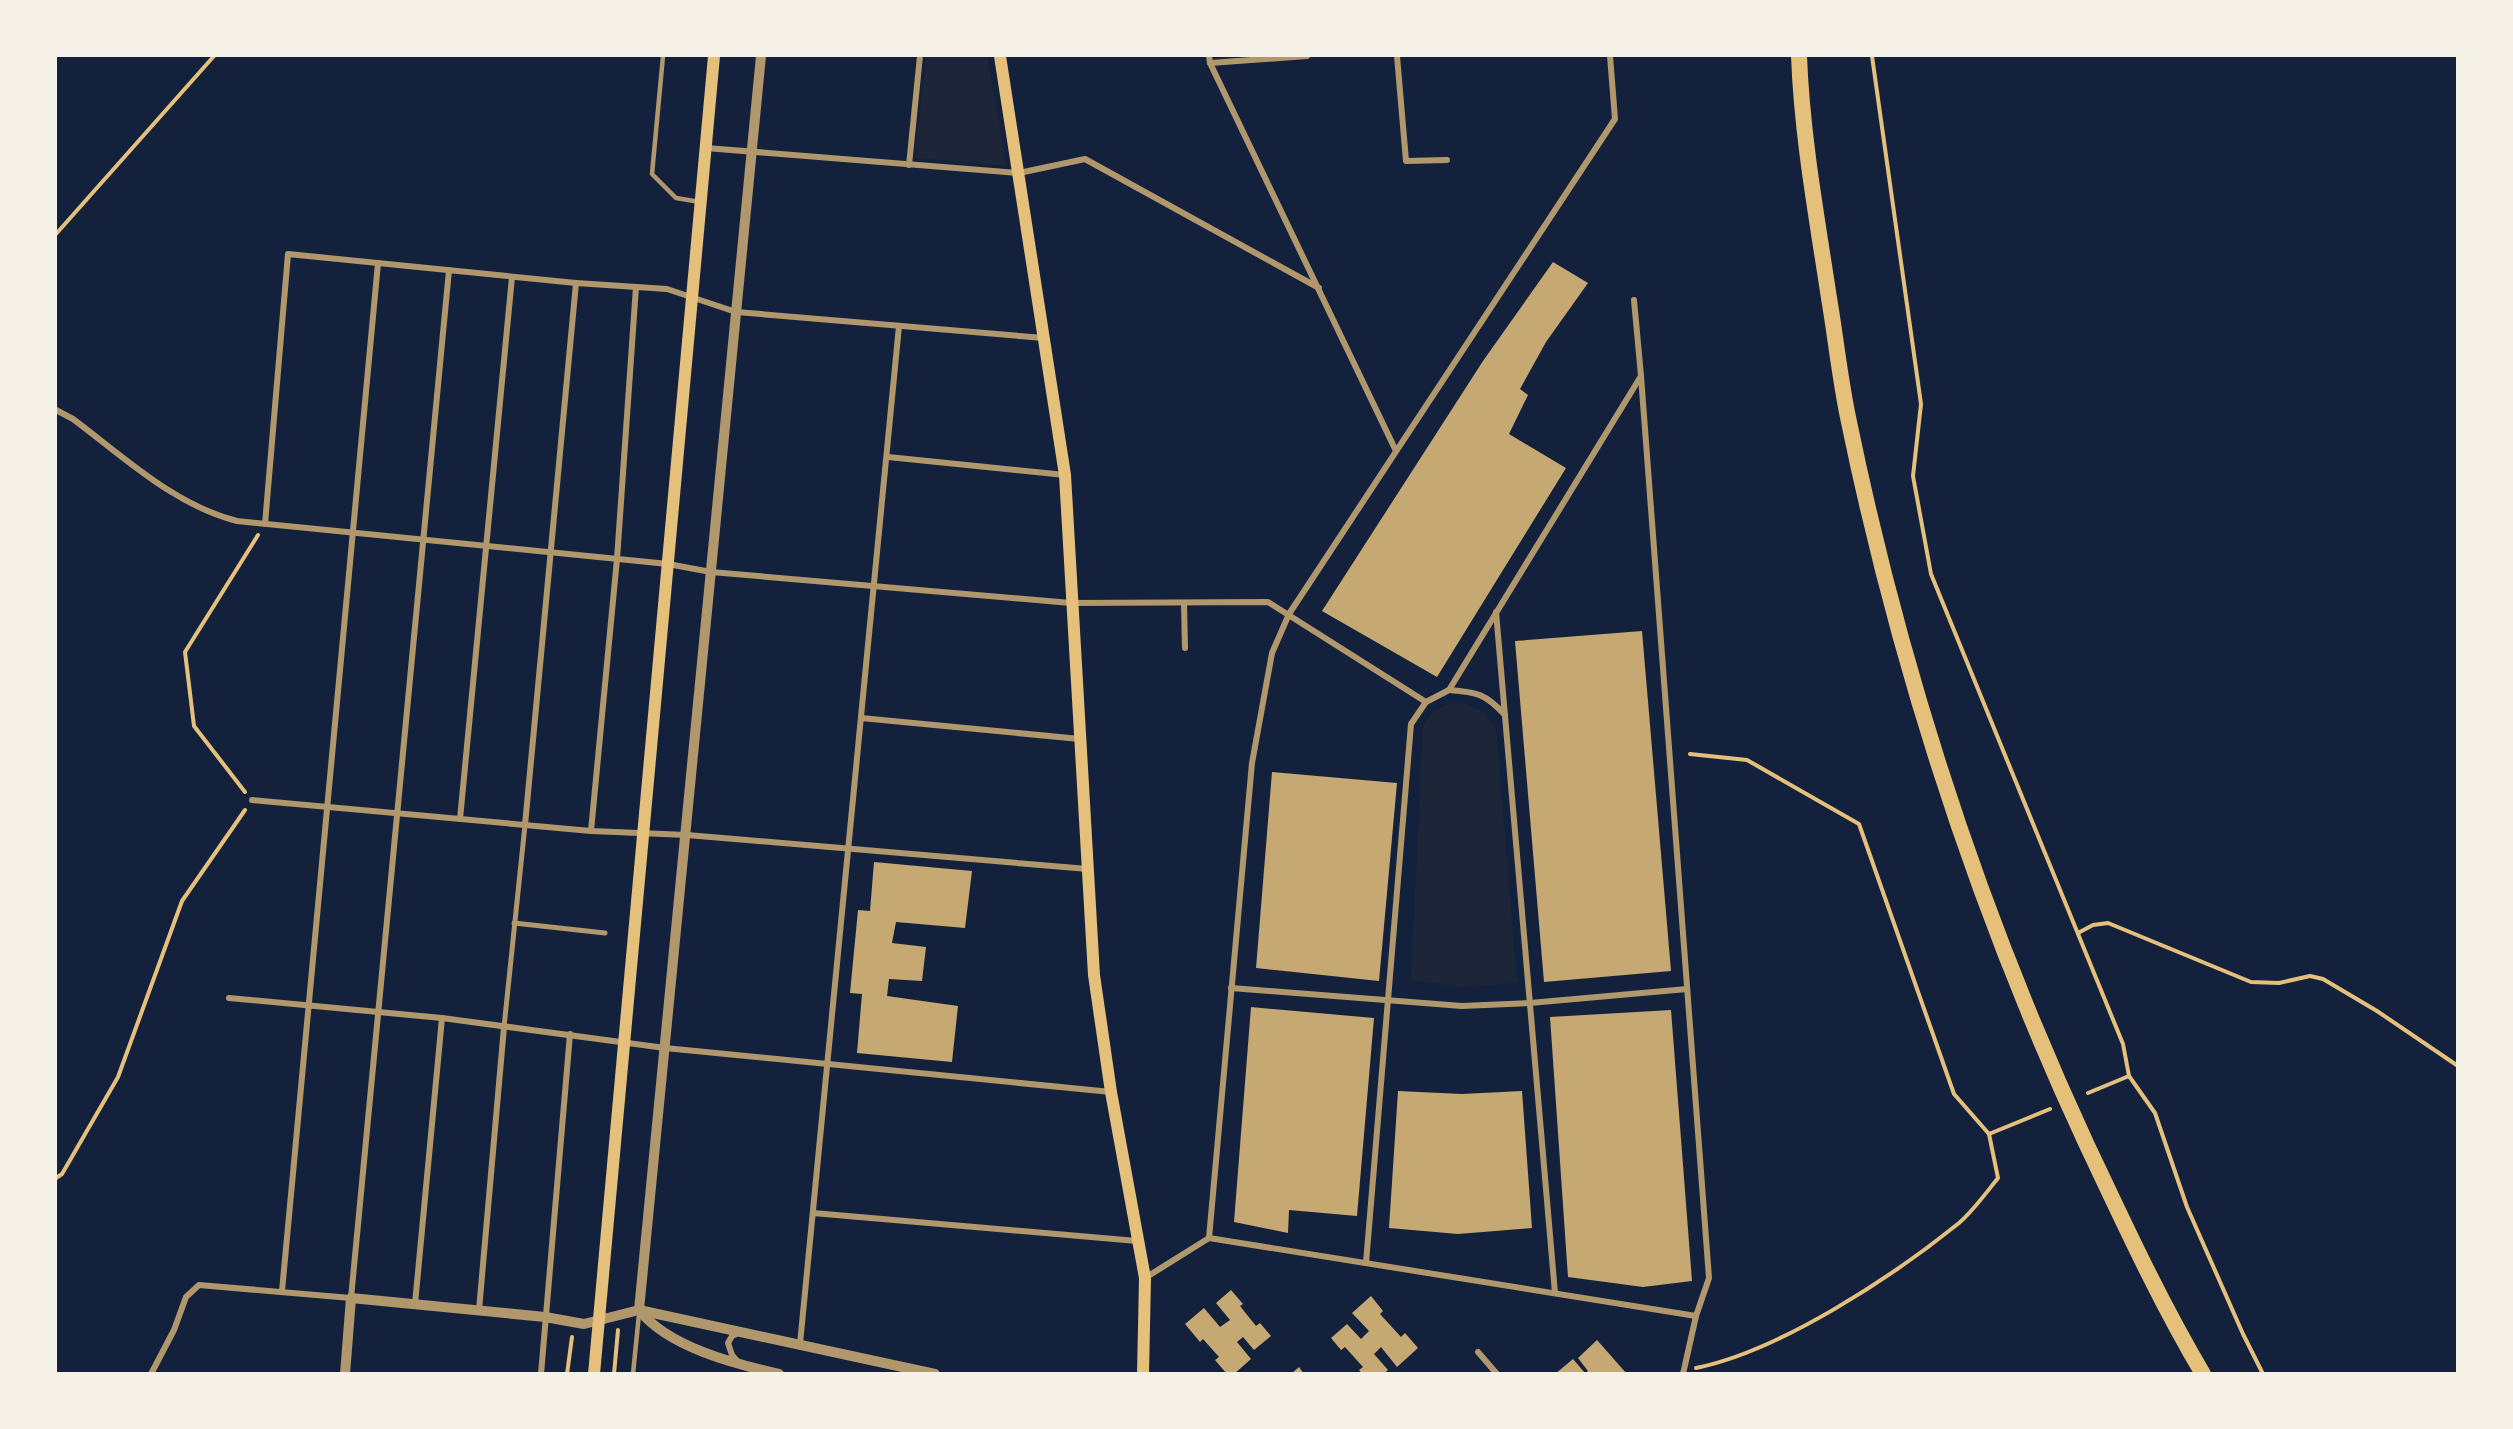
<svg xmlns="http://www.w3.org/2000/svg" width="2513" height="1429" font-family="'DejaVu Sans',sans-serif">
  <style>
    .green { fill: #1d2539 }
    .building { fill: #c6a872 }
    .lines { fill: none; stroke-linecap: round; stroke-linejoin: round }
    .path { stroke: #e5c07b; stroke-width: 4 }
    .service { stroke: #b1986c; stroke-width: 4.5 }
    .pedestrian { stroke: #b1986c; stroke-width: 5 }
    .minor { stroke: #b1986c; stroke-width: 6 }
    .tertiary { stroke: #b1986c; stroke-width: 10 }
    .secondary { stroke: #e5c07b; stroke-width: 12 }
    .trunk { stroke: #e5c07b; stroke-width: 16 }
  </style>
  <rect width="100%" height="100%" fill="#14213d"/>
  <!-- green -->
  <g class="green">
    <path d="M 926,56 L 987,56 L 1007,166 L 915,158 Z"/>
    <path d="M 1462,702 L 1485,713 L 1496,729 L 1517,983 L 1461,987 L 1411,980 L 1423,728 C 1428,711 1446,703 1462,702 Z"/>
  </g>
  <!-- building -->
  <g class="building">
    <path d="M 1553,262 L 1588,283 L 1546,342 L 1520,389 L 1528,395 L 1509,434 L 1566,468 L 1437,677 L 1322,611 L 1483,361 Z"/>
    <path d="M 1642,631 L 1671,971 L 1544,982 L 1515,641 Z"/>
    <path d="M 1272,772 L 1397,783 L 1379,981 L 1256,968 Z"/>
    <path d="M 874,862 L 972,871 L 965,928 L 896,922 L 892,943 L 926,947 L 922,981 L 889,979 L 887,996 L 958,1006 L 952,1062 L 857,1053 L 862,994 L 850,993 L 858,910 L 870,911 Z"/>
    <path d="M 1251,1007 L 1374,1018 L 1357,1216 L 1289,1210 L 1288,1233 L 1234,1222 Z"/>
    <path d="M 1671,1010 L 1692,1281 L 1643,1287 L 1568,1277 L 1550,1017 Z"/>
    <path d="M 1398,1091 L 1462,1094 L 1522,1091 L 1532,1228 L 1458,1234 L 1389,1228 Z"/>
    <path d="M 1231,1290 L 1243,1304 L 1240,1306 L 1256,1326 L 1260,1323 L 1271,1336 L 1254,1350 L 1243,1337 L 1237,1342 L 1251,1359 L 1234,1374 L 1227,1374 L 1215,1360 L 1219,1357 L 1203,1339 L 1200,1342 L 1185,1324 L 1204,1308 L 1220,1327 L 1230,1320 L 1216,1303 Z"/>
    <path d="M 1371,1296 L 1383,1311 L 1380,1314 L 1401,1337 L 1405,1333 L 1418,1348 L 1397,1367 L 1381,1347 L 1374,1354 L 1388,1370 L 1384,1374 L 1362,1374 L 1359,1370 L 1363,1367 L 1345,1347 L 1341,1350 L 1331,1338 L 1347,1324 L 1361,1339 L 1369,1331 L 1352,1313 Z"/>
    <path d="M 1597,1340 L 1627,1374 L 1555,1374 L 1573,1359 L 1585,1373 L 1588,1371 L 1578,1358 Z"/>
    <path d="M 1299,1367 L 1304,1374 L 1291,1374 Z"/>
  </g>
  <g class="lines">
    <!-- path -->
    <g class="path">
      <path d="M 1872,56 L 1921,404 L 1913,476 L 1931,574 L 2123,1044 L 2129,1076 L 2088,1093"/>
      <path d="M 56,234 L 214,56"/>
      <path d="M 1690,754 L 1747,760 L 1859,824 L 1954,1094 L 1989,1134 L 2050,1109"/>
      <path d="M 245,792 L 194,726 L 185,652 L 258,535"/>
      <path d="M 2078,933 L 2093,925 L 2108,923 L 2251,982 L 2279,983 L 2310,976 L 2323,979 L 2377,1011 L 2458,1066"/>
      <path d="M 2129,1076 L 2155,1113 L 2187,1207 L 2243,1334 L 2263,1374"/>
      <path d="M 56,1178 L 62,1174 L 118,1077 L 182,901 L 245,810"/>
      <path d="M 1696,1368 C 1780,1351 1892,1277 1959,1223 C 1973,1211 1986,1193 1998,1178 L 1989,1134"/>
      <path d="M 567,1374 L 572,1337"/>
      <path d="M 614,1374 L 618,1330"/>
    </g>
    <!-- service -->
    <g class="service">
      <path d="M 663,56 L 652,174 L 676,198 L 700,202"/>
      <path d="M 633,1374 L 639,1314"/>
    </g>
    <!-- pedestrian -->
    <g class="pedestrian">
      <path d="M 514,923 L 605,933"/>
      <path d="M 504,1027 L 525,825"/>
    </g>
    <!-- minor -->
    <g class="minor">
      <path d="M 1209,56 L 1210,63 L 1396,451"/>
      <path d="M 1397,56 L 1406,161 L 1447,160"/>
      <path d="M 1210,63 L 1307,56"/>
      <path d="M 706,148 L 1019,173 L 1085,159 L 1319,288"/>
      <path d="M 909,165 L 920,56"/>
      <path d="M 1641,376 L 1709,1278 L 1696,1316 L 1683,1374"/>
      <path d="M 56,410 L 73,419 C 124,457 174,505 237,521 L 668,564 L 711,572 L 1071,603 L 1268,602 L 1426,702"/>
      <path d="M 888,457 L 1065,475"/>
      <path d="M 265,524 L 288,254 L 576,283 L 667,289 L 736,312 L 1044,338"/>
      <path d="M 1184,603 L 1185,648"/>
      <path d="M 1496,612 L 1555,1293"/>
      <path d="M 1449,690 C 1477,692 1486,694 1505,715"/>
      <path d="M 861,718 L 1080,739"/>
      <path d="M 252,800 L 591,831 L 687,835 L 1088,869"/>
      <path d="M 460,819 L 512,277"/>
      <path d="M 525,825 L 576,283"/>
      <path d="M 591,831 L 617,559 L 636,287"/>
      <path d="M 1231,988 L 1462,1006 L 1530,1003 L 1687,989"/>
      <path d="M 229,998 L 442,1018 L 665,1048 L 1111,1092"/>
      <path d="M 813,1213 L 1137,1241"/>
      <path d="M 1209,1238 L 1252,763 L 1272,653 L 1289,614 L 1615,119 L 1610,56"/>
      <path d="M 1366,1263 L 1411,724 L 1426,702 L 1449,690 L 1641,376 L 1634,300"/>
      <path d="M 1145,1278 L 1209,1238 L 1696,1316"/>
      <path d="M 282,1291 L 378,263"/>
      <path d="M 415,1304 L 442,1018"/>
      <path d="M 479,1310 L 504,1027"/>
      <path d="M 738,1333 L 732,1336 L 728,1343 L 732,1355 L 738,1362"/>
      <path d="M 800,1344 L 899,326"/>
      <path d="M 1478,1352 L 1497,1374"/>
      <path d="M 151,1374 L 174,1330 L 186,1297 L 199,1285 L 351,1298 L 449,270"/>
      <path d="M 541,1374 L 570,1034"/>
    </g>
    <!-- tertiary -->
    <g class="tertiary">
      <path d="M 639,1310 L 761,56"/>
      <path d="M 639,1310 C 668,1347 735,1364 779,1374"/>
      <path d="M 345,1374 L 351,1298 L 545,1317 L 584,1324 L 639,1310 L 935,1374"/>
    </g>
    <!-- secondary -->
    <g class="secondary">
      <path d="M 1000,56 L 1065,475 L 1094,975 L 1111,1092 L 1145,1278 L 1143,1374"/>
      <path d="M 594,1374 L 714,56"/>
    </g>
    <!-- trunk -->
    <path class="trunk" d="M 1799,56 C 1802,137 1817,218 1829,298 C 1836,339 1840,381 1849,422 C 1901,674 1978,910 2086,1143 C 2123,1221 2159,1300 2203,1374"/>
  </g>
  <!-- border -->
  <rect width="2513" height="1429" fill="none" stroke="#f6f1e7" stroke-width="114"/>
</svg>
